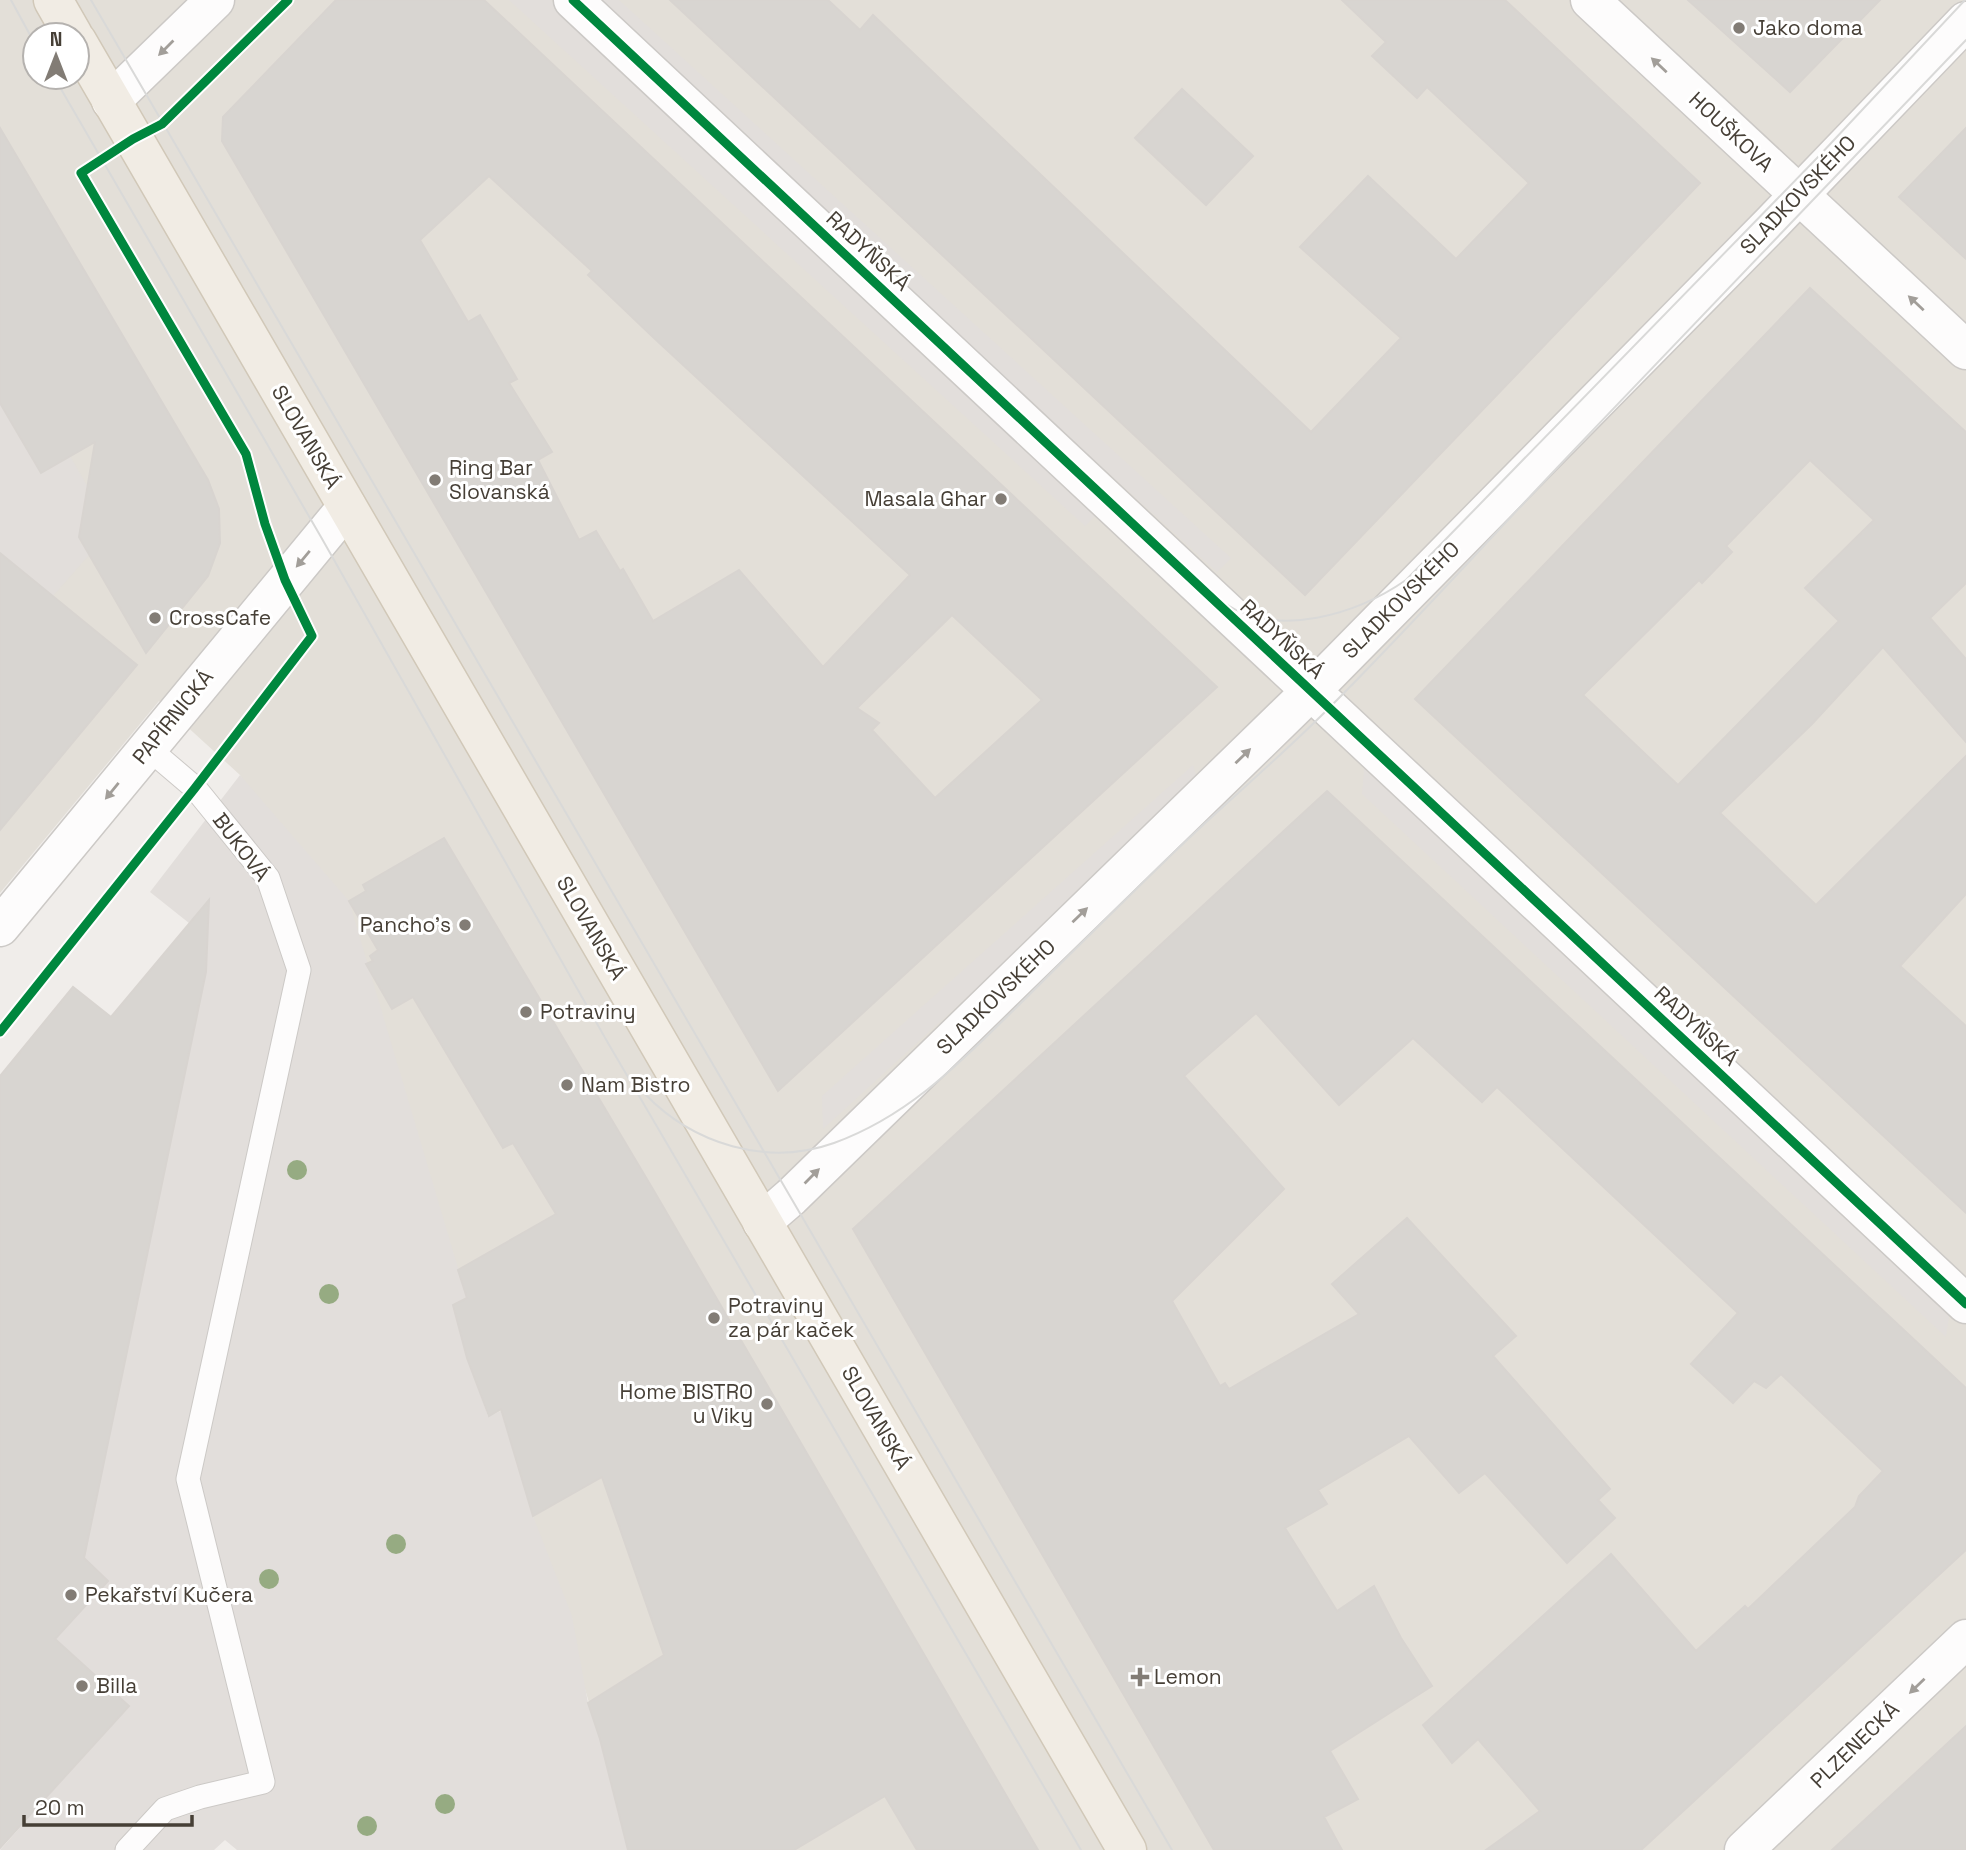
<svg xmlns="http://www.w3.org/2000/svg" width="1966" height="1850" font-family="'Space Grotesk',sans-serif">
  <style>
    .residential { fill: #e3dfd8; fill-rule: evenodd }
    .parking { fill: #e2dedb }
    .building { fill: #d8d5d1; stroke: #d8d4d0; stroke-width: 2; fill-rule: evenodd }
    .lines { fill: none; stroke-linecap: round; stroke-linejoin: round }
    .service-casing { stroke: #ccc9c6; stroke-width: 25 }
    .minor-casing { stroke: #ccc9c6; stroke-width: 41 }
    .primary-casing { stroke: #d1c8b8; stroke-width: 41 }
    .service { stroke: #fdfcfc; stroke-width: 23 }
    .minor { stroke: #fdfcfc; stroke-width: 38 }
    .primary { stroke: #f1ece4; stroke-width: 38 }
    .tram { stroke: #d9d9d8; stroke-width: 2 }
    .cycleway-casing { stroke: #fff; stroke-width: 13 }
    .cycleway { stroke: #00873e; stroke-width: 9 }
    .tree { fill: #96ab82 }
    .oneway { fill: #a29e99 }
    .poi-dot { fill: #827c75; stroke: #fff; stroke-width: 2.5 }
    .labels { text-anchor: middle; stroke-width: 6; stroke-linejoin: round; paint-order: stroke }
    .poi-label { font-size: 21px; fill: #463f36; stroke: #fff; text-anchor: start }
    .street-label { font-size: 21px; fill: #463f36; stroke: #fff }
  </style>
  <rect width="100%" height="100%" fill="#f0edea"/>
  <!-- residential -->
  <path class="residential" d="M 0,0 L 1966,0 L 1966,1850 L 628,1850 L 600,1739 L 501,1411 L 489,1416 L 469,1362 L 453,1305 L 458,1270 L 366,964 L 240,775 L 159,701 L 0,893 ZM 35,35 L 77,35 L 77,77 L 35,77 Z"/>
  <!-- parking -->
  <g class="parking">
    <path d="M 509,0 L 551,0 L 1104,507 L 1085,526 Z"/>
    <path d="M 590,0 L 619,0 L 1231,558 L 1217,572 Z"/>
    <path d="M 0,403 L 41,473 L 70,456 L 105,517 L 82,517 L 80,543 L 85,547 L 96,547 L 53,596 L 0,553 Z"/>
    <path d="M 1365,758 L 1951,1303 L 1946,1337 L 1362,794 Z"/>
    <path d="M 1193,765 L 1199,784 L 823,1129 L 822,1096 Z"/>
    <path d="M 240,775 L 349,901 L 467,1298 L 454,1306 L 469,1362 L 488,1416 L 501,1411 L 533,1516 L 572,1616 L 588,1703 L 600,1739 L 628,1850 L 237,1850 L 225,1840 L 214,1850 L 0,1850 L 128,1706 L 55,1639 L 84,1558 L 206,972 L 202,941 L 189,923 L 150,892 Z"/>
  </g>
  <!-- building -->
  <g class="building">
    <path d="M 336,0 L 484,0 L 1217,687 L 778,1091 L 222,141 L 223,117 ZM 489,176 L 592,271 L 588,275 L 654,338 L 910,575 L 823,667 L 739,570 L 653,621 L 623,569 L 620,571 L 596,531 L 579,540 L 538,460 L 552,452 L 509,383 L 517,379 L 480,315 L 468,322 L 420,240 ZM 952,615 L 1042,700 L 935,798 L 872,730 L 879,723 L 857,708 Z"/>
    <path d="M 670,0 L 828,0 L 860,30 L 873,15 L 1311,432 L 1401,338 L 1300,247 L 1368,176 L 1456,259 L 1529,183 L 1427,87 L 1417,98 L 1372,56 L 1386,42 L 1342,0 L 1505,0 L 1700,183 L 1305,595 Z"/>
    <path d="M 1688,0 L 1880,0 L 1790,92 Z"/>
    <path d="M 1182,89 L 1253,156 L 1206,205 L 1135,138 Z"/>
    <path d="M 0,128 L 208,480 L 219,509 L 220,543 L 208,576 L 146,653 L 79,537 L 95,442 L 41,473 L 0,403 Z"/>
    <path d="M 1966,128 L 1966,259 L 1899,197 Z"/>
    <path d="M 1810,288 L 1966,432 L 1966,583 L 1930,618 L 1966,659 L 1966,742 L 1883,647 L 1812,724 L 1720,813 L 1816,905 L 1966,756 L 1966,894 L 1900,966 L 1966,1026 L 1966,1213 L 1415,699 ZM 1810,460 L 1874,520 L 1805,588 L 1839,621 L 1678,785 L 1583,695 L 1699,580 L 1702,583 L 1732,552 L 1726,546 Z"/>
    <path d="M 0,553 L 137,665 L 0,830 Z"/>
    <path d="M 1327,791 L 1966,1388 L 1966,1550 L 1641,1850 L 1486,1850 L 1540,1811 L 1478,1739 L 1452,1763 L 1423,1725 L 1611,1554 L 1696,1651 L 1745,1606 L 1748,1609 L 1855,1507 L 1859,1496 L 1883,1471 L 1781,1374 L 1766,1388 L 1754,1381 L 1733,1403 L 1691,1364 L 1738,1313 L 1497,1087 L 1482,1102 L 1413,1038 L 1339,1105 L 1256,1013 L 1184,1076 L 1284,1189 L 1172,1301 L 1220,1386 L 1225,1383 L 1229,1389 L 1359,1314 L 1332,1284 L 1407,1218 L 1516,1336 L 1493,1356 L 1610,1489 L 1598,1500 L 1615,1518 L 1567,1563 L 1485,1473 L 1459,1493 L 1409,1436 L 1318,1490 L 1327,1504 L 1285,1528 L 1337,1611 L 1374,1586 L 1401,1638 L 1432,1686 L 1330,1751 L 1358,1799 L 1324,1817 L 1342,1850 L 1214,1850 L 853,1229 Z"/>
    <path d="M 444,838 L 654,1191 L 1038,1850 L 917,1850 L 885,1796 L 794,1850 L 628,1850 L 600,1739 L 588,1703 L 664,1655 L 602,1477 L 533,1516 L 501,1409 L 489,1416 L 467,1358 L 453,1305 L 467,1298 L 458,1270 L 556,1214 L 513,1143 L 503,1148 L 413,997 L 392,1009 L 366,964 L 373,961 L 370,956 L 378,950 L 349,901 L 366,891 L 363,885 Z"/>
    <path d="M 209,900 L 206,972 L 84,1558 L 108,1581 L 55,1639 L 129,1706 L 0,1848 L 0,1076 L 73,987 L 111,1017 Z"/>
    <path d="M 1966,1726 L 1966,1850 L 1832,1850 L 1922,1767 Z"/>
  </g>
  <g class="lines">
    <!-- service casing -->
    <g class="service-casing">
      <path id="service" d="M 127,1850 L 165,1809 L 200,1797 L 263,1782 L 188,1479 L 299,970 L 268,878 L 195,788 L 148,748"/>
    </g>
    <!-- minor casing -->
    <g class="minor-casing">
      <g id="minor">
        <path d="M 573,0 L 1966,1304"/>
        <path d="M 1590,0 L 1966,350"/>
        <path d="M 111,101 L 215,0"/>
        <path d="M 0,927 L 347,507"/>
        <path d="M 762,1222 L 791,1197 L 1311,691 L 1771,224 L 1966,21"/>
        <path d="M 1744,1850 L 1966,1639"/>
      </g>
    </g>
    <!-- primary casing -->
    <g class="primary-casing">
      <g id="primary">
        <path d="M 53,0 L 73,35"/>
        <path d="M 77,41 L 1127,1850"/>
      </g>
    </g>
    <!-- service -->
    <use href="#service" class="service"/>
    <!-- minor -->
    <use href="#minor" class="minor"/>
    <!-- primary -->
    <use href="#primary" class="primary"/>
    <!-- tram -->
    <g class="tram">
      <path d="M 11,0 L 35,44"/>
      <path d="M 91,0 L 1172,1850"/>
      <path d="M 573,0 L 1166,554 C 1185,570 1203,590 1224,603 C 1278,639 1357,614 1406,580 L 1819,156 L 1965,0"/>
      <path d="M 54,77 L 321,537 L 608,1043 L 1081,1850"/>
      <path d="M 645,1094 C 693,1144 767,1167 834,1143 C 914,1114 966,1056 1026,998 C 1073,951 1120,905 1167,859 C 1221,806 1279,759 1332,705 C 1408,629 1481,548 1555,470 C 1691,326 1828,183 1966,40"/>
    </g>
    <!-- cycleway casing -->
    <g class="cycleway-casing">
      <g id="cycleway">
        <path d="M 573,0 L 1966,1304"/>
        <path d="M 0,1032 L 195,788 L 312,636 L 285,580 L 265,524 L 246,454 L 81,173 L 133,139 L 162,124 L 288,0"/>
      </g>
    </g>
    <!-- cycleway -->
    <use href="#cycleway" class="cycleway"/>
  </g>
  <!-- trees -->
  <g class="tree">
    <circle cx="297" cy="1170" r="10"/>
    <circle cx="329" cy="1294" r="10"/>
    <circle cx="396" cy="1544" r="10"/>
    <circle cx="269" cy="1579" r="10"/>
    <circle cx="445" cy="1804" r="10"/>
    <circle cx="367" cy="1826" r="10"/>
  </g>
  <!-- one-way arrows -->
  <defs><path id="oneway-solid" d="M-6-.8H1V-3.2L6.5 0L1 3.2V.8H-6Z" transform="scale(1.75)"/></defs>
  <g class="oneway">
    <use href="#oneway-solid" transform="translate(166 48) rotate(135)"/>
    <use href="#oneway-solid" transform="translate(1659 65) rotate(-137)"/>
    <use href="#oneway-solid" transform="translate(1916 303) rotate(-137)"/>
    <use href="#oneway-solid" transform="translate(303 559) rotate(130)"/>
    <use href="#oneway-solid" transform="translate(1243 756) rotate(-44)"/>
    <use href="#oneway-solid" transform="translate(112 791) rotate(129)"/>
    <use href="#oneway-solid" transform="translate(1080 915) rotate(-44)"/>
    <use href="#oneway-solid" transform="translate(812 1176) rotate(-45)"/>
    <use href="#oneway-solid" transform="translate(1917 1686) rotate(136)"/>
  </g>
  <!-- markers -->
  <g class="poi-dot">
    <circle cx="1739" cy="28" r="7"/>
    <circle cx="435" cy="480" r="7"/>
    <circle cx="1001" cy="499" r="7"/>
    <circle cx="155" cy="618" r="7"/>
    <circle cx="465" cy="925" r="7"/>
    <circle cx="526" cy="1012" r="7"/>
    <circle cx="567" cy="1085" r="7"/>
    <circle cx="714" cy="1318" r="7"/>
    <circle cx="767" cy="1404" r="7"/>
    <circle cx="71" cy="1595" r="7"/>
    <path d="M1136.5 1666.5h7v7h7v7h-7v7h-7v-7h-7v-7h7z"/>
    <circle cx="82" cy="1686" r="7"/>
  </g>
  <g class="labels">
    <!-- poi labels -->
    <g class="poi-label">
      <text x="1753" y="35">Jako doma</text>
      <text x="449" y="475">Ring Bar<tspan x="449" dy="24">Slovanská</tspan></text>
      <text x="987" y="506" text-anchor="end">Masala Ghar</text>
      <text x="169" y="625">CrossCafe</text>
      <text x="451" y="932" text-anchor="end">Pancho's</text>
      <text x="540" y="1019">Potraviny</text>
      <text x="581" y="1092">Nam Bistro</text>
      <text x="728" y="1313">Potraviny<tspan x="728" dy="24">za pár kaček</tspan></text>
      <text x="753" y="1399" text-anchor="end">Home BISTRO<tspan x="753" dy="24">u Viky</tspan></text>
      <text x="85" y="1602">Pekařství Kučera</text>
      <text x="1154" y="1684">Lemon</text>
      <text x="96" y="1693">Billa</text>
    </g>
    <!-- street labels -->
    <g class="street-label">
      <text transform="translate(1731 132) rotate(43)" y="7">HOUŠKOVA</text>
      <text transform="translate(1798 195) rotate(-46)" y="7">SLADKOVSKÉHO</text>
      <text transform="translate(868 251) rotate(43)" y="7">RADYŇSKÁ</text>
      <text transform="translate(306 437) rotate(60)" y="7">SLOVANSKÁ</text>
      <text transform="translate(1401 600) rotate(-45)" y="7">SLADKOVSKÉHO</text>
      <text transform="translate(1282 639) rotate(43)" y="7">RADYŇSKÁ</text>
      <text transform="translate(173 717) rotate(-51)" y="7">PAPÍRNICKÁ</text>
      <text transform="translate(241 847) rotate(53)" y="7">BUKOVÁ</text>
      <text transform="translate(591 928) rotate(60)" y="7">SLOVANSKÁ</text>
      <text transform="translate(996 997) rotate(-44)" y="7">SLADKOVSKÉHO</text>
      <text transform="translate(1696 1026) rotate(43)" y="7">RADYŇSKÁ</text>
      <text transform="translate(876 1418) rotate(60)" y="7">SLOVANSKÁ</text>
      <text transform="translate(1855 1745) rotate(-44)" y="7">PLZENECKÁ</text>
    </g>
  </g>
  <!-- north arrow -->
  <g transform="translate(56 56)"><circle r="33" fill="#ffffff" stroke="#b5b2af" stroke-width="2"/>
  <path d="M0-5L12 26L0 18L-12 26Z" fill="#827c75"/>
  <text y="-10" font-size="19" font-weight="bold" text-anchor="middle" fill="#463f36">N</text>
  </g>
  <!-- scale -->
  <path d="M24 1815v10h168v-10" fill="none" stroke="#463f36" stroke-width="3.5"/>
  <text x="35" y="1815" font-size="21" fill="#463f36" stroke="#ffffff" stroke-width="5" paint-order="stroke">20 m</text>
</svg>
